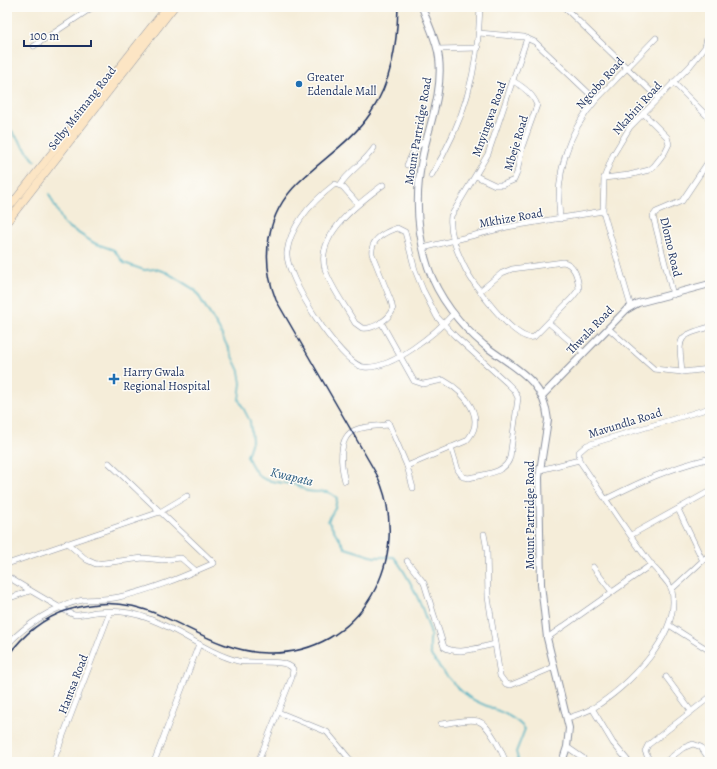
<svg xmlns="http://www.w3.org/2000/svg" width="717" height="769" font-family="Alegreya,serif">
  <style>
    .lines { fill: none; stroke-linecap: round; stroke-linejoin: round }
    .stream { stroke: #43aec1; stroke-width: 1.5 }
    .minor-casing { stroke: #888e9c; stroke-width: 6 }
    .tertiary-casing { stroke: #888e9c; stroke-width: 8 }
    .secondary-casing { stroke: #888e9c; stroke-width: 8 }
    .minor { stroke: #fff; stroke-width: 5 }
    .tertiary { stroke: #fff; stroke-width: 6 }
    .secondary { stroke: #fce5c4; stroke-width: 7 }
    .rail { stroke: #1b2f5e; stroke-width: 1.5 }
    .poi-dot { fill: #1f6fb2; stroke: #fdfcf7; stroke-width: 1.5 }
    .labels { text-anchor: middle; stroke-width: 3; stroke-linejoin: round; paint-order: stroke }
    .poi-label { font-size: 12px; fill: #1b2f5e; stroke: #fdfcf7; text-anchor: start }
    .street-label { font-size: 12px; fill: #1b2f5e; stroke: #fdfcf7 }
    .water-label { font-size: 13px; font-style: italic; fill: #295b81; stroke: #fdfcf7 }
  </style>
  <rect width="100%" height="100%" fill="#fdfcf7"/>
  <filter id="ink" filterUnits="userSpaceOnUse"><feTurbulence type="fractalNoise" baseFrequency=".025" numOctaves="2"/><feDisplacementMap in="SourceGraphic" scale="8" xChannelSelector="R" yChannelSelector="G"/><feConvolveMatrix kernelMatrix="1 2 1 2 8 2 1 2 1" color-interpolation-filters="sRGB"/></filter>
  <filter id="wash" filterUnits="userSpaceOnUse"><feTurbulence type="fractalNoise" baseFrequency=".012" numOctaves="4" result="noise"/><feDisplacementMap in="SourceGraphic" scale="16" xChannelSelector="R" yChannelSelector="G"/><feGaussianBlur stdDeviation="0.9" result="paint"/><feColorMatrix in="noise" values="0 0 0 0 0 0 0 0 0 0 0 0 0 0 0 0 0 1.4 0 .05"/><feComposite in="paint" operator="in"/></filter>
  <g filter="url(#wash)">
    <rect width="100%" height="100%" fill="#f5edd9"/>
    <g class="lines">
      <!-- stream -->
      <g class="stream">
        <path d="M 7,92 L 10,99 L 7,107"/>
        <path d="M 7,125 L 35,161"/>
        <path d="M 49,194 L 64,224 L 94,243 L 114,250 L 124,263 L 144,270 L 156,269 L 166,272 L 195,290 L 219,329 L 239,371 L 241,383 L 239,400 L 250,421 L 252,441 L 247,456 C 261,488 269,479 296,485 C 300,486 303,490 307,491 C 320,494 324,487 337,498 L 335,508 L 328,521 L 345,548 L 374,557 L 394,557 C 410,578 422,605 430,631 C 432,639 427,649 432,657 C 443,672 457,690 472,699 C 490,709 512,713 525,729 L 516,752 L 519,762"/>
      </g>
    </g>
  </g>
  <g filter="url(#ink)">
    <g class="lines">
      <!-- minor casing -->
      <g class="minor-casing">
        <g id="minor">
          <path d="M 564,7 L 658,98"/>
          <path d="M 479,33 L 524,37 L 535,42 L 596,100"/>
          <path d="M 34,46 L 93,7"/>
          <path d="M 438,49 L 478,48"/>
          <path d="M 673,82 L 710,119"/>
          <path d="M 407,165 L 414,150 L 427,138"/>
          <path d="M 431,176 C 465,121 478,71 480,7"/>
          <path d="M 476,176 L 495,185 L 502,185 L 514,180 L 517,173 L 522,147 L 537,105 C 533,94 522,86 513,81"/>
          <path d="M 604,178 L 629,175 L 649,170 L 654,166 L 665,152 L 669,144 L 667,137 L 643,113"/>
          <path d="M 340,185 C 347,173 365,162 374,148"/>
          <path d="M 383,185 C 360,202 315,235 325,269 C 330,286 346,307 355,323 L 362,328 C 372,330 388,320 393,310 L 391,301 L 372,254 C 370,240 385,232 397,228 L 405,232 L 415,270 L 423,290 L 437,317 L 455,336 L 507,383 L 514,390 L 518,398 L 510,457 C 506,474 483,474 469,478 L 463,477 L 458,470 L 451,447"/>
          <path d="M 358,204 L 343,187 L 335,184 C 313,201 291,223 287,252 C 284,275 341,365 364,367 C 392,370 436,333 454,313"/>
          <path d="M 560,219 C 555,175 567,133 596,100 L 656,38"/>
          <path d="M 423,248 L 507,227 L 603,211"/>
          <path d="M 480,291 L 502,273 L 512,269 L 563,262 C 575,264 578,278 579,289 L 572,298 L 534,337 C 516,344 471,282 464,266 C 457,252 449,231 451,216 L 488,154 L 527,38"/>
          <path d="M 673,295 L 653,216 L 656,212 L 682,201 L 710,159"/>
          <path d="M 631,307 L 603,211 L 604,178 L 613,155 L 630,127 L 690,66 L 705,47 L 710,25"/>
          <path d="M 381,322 L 414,381 L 423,384 L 443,380 C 465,392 488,419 466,441 L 407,466"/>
          <path d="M 549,323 L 584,353"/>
          <path d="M 608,328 L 654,369 L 682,372 L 710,369"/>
          <path d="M 682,372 C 679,337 675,337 710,327"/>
          <path d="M 388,422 L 407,466 L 413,488"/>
          <path d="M 540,470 L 579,460"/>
          <path d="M 345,481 C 341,467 337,437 355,430 C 365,426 378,426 389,425"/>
          <path d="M 606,499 C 640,482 670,468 707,459 L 710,460"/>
          <path d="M 678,509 L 703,561"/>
          <path d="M 484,534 L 487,550 L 488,597 L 500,676 L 506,684 L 511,685 L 554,667"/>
          <path d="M 631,535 L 710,491"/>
          <path d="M 67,543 L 87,560 L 96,564 L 143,558 L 162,560 L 181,558 L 196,571"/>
          <path d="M 407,561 L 424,583 L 444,647 C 458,656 480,647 495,644"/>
          <path d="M 7,564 L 160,512 L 187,496"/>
          <path d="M 593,567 L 612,592"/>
          <path d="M 7,576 C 14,581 71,615 75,615 C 82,615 90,613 96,612 C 113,610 132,612 147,618 C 179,629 205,652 238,661 C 251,664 286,658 293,669 L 292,677 L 258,762"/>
          <path d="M 672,589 L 710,554"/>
          <path d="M 7,599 L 30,591"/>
          <path d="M 669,625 L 710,651"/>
          <path d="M 547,638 L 652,564"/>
          <path d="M 7,645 C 25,625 56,605 83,600 C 95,599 107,600 119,597 C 152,590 184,576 214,563 L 109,463"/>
          <path d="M 666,677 L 691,711"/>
          <path d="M 592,708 L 613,743 L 629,762"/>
          <path d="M 278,712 L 327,732 L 352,762"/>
          <path d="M 567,718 C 576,715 585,713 593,708 C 627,688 681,635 672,591 C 670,582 657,572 651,564 C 626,531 603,495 579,460 L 579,452 L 587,445 L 710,408"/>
          <path d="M 441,724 C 452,723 468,718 478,721 C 489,724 502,752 506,762"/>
          <path d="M 567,747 L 583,758"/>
          <path d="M 53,762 L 110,612"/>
          <path d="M 154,762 L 199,644"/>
          <path d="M 650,762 L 645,751 L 648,745 L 710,697"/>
          <path d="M 665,762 L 683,748 L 693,744 L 701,747 L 707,756"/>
        </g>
      </g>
      <!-- tertiary casing -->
      <g class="tertiary-casing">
        <g id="tertiary">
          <path d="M 422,7 C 428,24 437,40 439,58 C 443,91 430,123 423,154 C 415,192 416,230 428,267 C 438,297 460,325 484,345 C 513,368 544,378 548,420 L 539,477 L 541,584 L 547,638 L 569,728 L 567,747 L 562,762"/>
          <path d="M 543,395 L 626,310 L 638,303 L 710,284"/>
        </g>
      </g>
      <!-- secondary casing -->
      <g class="secondary-casing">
        <g id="secondary">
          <path d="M 7,210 L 167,7"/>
          <path d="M 7,222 L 174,7"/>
        </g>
      </g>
      <!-- minor -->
      <use href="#minor" class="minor"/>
      <!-- tertiary -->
      <use href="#tertiary" class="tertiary"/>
      <!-- secondary -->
      <use href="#secondary" class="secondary"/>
      <!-- rail -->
      <path class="rail" d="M 7,657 C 22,636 43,618 68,610 C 153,582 192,651 267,653 C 361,656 415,557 377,475 L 276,300 C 260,259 266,214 298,183 C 322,159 351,142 370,114 C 392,81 397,45 398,7"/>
    </g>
  </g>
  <!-- markers -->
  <g class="poi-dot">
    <circle cx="299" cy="84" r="4"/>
    <path d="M112 373h4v4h4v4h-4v4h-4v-4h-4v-4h4z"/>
  </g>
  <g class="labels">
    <!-- poi labels -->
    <g class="poi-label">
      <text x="307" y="81">Greater<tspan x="307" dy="14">Edendale Mall</tspan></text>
      <text x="123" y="376">Harry Gwala<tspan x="123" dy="14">Regional Hospital</tspan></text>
    </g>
    <!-- street labels -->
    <g class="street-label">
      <text transform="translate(600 83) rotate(-48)" y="4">Ngcobo Road</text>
      <text transform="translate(82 108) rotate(-52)" y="4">Selby Msimang Road</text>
      <text transform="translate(637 108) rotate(-48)" y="4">Nkabini Road</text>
      <text transform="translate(489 119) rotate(-70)" y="4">Mnyingwa Road</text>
      <text transform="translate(418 131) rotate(-80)" y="4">Mount Partridge Road</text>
      <text transform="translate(516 143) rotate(-73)" y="4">Mbeje Road</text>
      <text transform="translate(511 218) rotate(-10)" y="4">Mkhize Road</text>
      <text transform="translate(671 247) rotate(77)" y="4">Dlomo Road</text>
      <text transform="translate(590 330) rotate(-46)" y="4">Thwala Road</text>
      <text transform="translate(625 423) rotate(-17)" y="4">Mavundla Road</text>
      <text transform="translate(530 515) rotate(-90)" y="4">Mount Partridge Road</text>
      <text transform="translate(73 684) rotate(-69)" y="4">Hantsa Road</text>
    </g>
    <!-- water labels -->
    <g class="water-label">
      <text transform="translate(292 476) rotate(14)" y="5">Kwapata</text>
    </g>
  </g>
  <!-- margin -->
  <rect width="717" height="769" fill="none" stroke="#fdfcf7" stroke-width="24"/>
  <!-- scale -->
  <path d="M24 40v6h67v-6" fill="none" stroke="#1b2f5e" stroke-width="2"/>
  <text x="30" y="40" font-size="12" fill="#1b2f5e" stroke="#fdfcf7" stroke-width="3" paint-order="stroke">100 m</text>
</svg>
